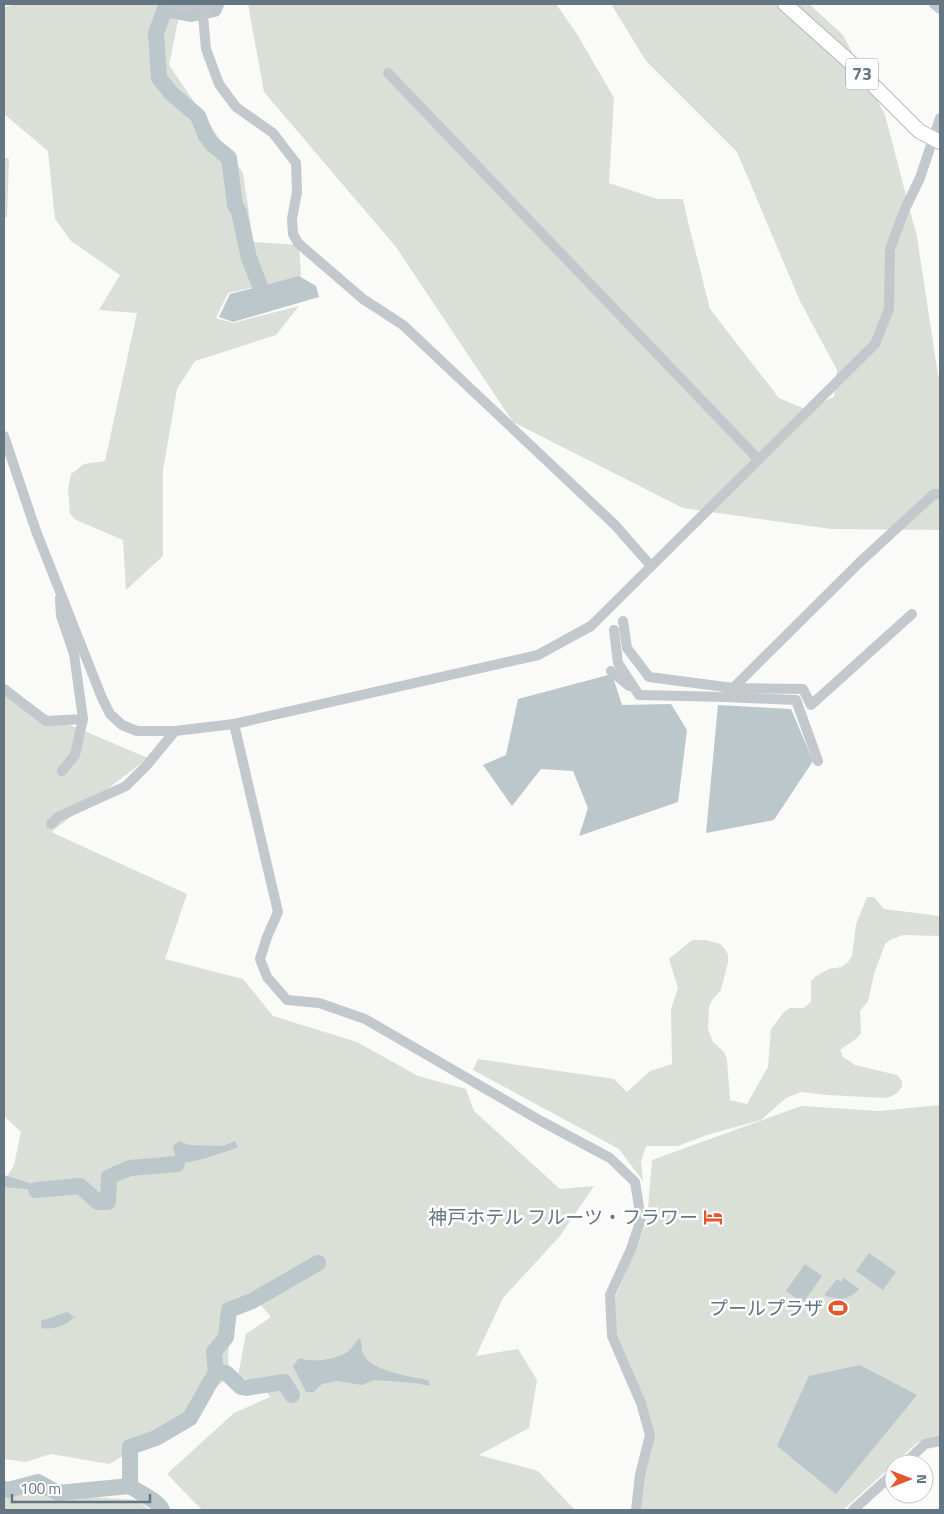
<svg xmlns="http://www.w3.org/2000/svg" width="944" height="1514" font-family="'Titillium Web','Noto Sans JP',sans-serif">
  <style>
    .green { fill: #dadfd7 }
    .water { fill: #bbc7cb }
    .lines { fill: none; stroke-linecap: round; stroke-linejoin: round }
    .river { stroke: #bbc7cb; stroke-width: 16 }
    .major-casing { stroke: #b5babe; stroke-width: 16 }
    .minor { stroke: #c3c8cc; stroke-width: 10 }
    .major { stroke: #fff; stroke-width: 14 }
    .labels { text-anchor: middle; stroke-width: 5; stroke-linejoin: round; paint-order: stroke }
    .shield { fill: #fff; stroke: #939fa8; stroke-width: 1 }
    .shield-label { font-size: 18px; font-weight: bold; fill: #657683 }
    .poi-label { font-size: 19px; fill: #657683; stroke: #fff; text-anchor: end }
  </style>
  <rect width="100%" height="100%" fill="#fafaf8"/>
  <!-- green -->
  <g class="green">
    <path d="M 13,4 L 178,4 L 181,6 L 169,65 L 243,173 L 253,242 L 299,245 L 301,276 L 228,293 L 216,318 L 233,323 L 299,306 L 276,335 L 195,361 L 177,389 L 163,470 L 163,556 L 126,590 L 123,540 L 76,520 L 70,514 L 68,489 L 71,474 L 84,464 L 105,461 L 137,313 L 99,310 L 120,275 L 71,241 L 55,219 L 48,151 L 4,114 L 4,8 Z"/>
    <path d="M 248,4 L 556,4 L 577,34 L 614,98 L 609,183 L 657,199 L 683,199 L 689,226 L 710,309 L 779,398 L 805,409 L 834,397 L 837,370 L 800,301 L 737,152 L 646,61 L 611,4 L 809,4 L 843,35 L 885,115 L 917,237 L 938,375 L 940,377 L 940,530 L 831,529 L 683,508 L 513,422 L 396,247 L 264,92 Z"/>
    <path d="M 4,157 L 9,159 L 7,217 L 4,218 Z"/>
    <path d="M 4,691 L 44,714 L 148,758 L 51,832 L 187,894 L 165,959 L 243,979 L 273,1016 L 357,1042 L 418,1076 L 466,1089 L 474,1111 L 560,1189 L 594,1186 L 560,1236 L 503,1298 L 476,1356 L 518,1349 L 537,1380 L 529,1428 L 479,1455 L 538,1471 L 575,1510 L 202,1510 L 167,1474 L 234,1413 L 270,1397 L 264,1386 L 238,1376 L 246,1334 L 271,1317 L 258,1302 L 229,1316 L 228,1377 L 165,1432 L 109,1464 L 51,1454 L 25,1462 L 4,1459 L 4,1182 L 14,1165 L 21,1132 L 4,1116 Z"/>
    <path d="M 867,897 L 874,897 L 884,909 L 940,916 L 940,936 L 903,935 L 890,940 L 885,944 L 874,974 L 868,1001 L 860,1011 L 861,1033 L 857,1038 L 840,1050 L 843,1057 L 855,1065 L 897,1075 L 902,1081 L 902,1087 L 897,1093 L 890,1097 L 884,1098 L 828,1095 L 801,1092 L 786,1098 L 761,1120 L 707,1135 L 678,1146 L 646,1146 L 641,1161 L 643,1181 L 619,1149 L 473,1070 L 478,1059 L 614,1079 L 627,1092 L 650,1071 L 672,1064 L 671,1009 L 678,988 L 669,959 L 692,940 L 706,940 L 720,944 L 725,949 L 728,955 L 728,962 L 721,990 L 712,1000 L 709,1007 L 708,1029 L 713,1042 L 724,1052 L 727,1060 L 730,1100 L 747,1104 L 768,1067 L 771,1029 L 784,1012 L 790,1008 L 804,1008 L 811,1002 L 811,981 L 816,976 L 829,969 L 842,967 L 848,962 L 852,956 L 856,924 Z"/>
    <path d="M 940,1105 L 940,1437 L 918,1442 L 843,1510 L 641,1510 L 642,1476 L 652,1435 L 616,1334 L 615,1298 L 647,1221 L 652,1160 L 801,1106 L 879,1111 Z"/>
    <path d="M 4,1494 L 42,1494 L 137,1500 L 150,1510 L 4,1510 Z"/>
  </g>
  <!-- water -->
  <g class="water">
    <path d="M 299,276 L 316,286 L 319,297 L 233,322 L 219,317 L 230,294 Z"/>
    <path d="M 612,674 L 622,705 L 671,704 L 687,730 L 678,802 L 579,836 L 588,808 L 573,771 L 541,769 L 512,806 L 483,765 L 506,755 L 518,699 Z"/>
    <path d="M 718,705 L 791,709 L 813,761 L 774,820 L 706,833 Z"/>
    <path d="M 179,1141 L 189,1145 L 223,1146 L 235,1141 L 238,1147 C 218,1155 198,1161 177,1164 L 173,1146 Z"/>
    <path d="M 4,1175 L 39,1186 L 36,1190 L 4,1187 Z"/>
    <path d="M 869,1253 L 896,1272 L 883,1290 L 856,1271 Z"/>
    <path d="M 805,1264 L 822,1276 L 803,1303 L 786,1291 Z"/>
    <path d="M 844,1278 L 859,1289 C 849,1301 838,1300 824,1295 L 837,1279 L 841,1282 Z"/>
    <path d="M 67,1312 L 74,1317 C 65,1326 54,1330 41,1328 L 41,1321 Z"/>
    <path d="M 359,1338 C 364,1346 360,1346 363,1353 C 369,1371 412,1377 428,1380 L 430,1386 L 415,1383 L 374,1380 L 362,1385 L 337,1381 L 322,1384 L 313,1392 L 306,1392 L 293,1366 L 299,1358 C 313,1363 332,1360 346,1353 C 351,1350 355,1343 359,1338 Z"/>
    <path d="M 860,1365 L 917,1395 L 836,1494 L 777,1446 L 809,1376 Z"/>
  </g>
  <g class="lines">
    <!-- river -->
    <g class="river">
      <path d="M 216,4 L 214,9 L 191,14 L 165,9 L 156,33 L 159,78 L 172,94 L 198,116 L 206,136 L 212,144 L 229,158 L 235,205 L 239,212 L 249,258 L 260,286"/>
      <path d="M 36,1190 L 80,1186 L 98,1202 L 108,1202 L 109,1177 L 130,1168 L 177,1164"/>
      <path d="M 216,1372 L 226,1373 L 241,1387 L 246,1388 L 284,1382 L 292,1395"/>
      <path d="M 130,1486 C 139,1493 159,1501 162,1510"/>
      <path d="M 4,1489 L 8,1490 L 38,1482 L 58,1493 L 130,1486 L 130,1447 L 156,1438 L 190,1418 L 216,1372 L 214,1352 L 226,1337 L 229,1310 L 252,1301 L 318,1263"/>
    </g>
    <!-- major casing -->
    <g class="major-casing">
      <path id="major" d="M 785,4 L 851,63 L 919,131 L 940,142"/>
    </g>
    <!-- minor -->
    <g class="minor">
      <path d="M 175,4 L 183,7 L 197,4"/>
      <path d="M 210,4 L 203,16 L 206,49 L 219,84 L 236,107 L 273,133 L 296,163 L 297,192 L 292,219 L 293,234 L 298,243 L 363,299 L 403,325 L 615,525 L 651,566"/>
      <path d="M 934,4 L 940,9"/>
      <path d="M 388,73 L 758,459"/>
      <path d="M 4,436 L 36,531 L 102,698 L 110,714 L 122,725 L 137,731 L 175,731 L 234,724"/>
      <path d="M 623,621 L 627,648 L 649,677 L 733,688 L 803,689 L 811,705 L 912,614"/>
      <path d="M 614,630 L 618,663 L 639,695 L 726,697 L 796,700 L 818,761"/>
      <path d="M 611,671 L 629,686"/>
      <path d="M 4,689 L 46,721 L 83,719 L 74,654 L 61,616 L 60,598"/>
      <path d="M 726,697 L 733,688 L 860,562 L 934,494 L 940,494"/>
      <path d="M 62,771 L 75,755 L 83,719"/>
      <path d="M 51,824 L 58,817 L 126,786 L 147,765 L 175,731"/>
      <path d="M 904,1464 L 925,1444 L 940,1441"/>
      <path d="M 636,1510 L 640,1475 L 650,1435 L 641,1403 L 612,1336 L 610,1295 L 631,1249 L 641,1219 L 635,1182 L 610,1158 L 541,1121 L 365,1019 L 319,1003 L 287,1000 L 267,977 L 260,959 L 267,937 L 278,912 L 234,724 L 538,655 L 591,626 L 875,344 L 889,309 L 890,249 L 905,209 L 920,178 L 940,118"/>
      <path d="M 853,1510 L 894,1473"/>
    </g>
    <!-- major -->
    <use href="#major" class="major"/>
  </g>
  <!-- icons -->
  <defs>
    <g id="hotel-bare" transform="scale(1.5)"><path d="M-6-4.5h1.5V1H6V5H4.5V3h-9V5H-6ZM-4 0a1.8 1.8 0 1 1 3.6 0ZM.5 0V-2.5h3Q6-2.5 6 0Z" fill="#e4572e" stroke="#fff" stroke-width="2.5" paint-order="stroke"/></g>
    <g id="stadium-bare" transform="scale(1.5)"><path d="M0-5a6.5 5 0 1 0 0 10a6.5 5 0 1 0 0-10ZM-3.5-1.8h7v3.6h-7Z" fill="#e4572e" stroke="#fff" stroke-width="2.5" paint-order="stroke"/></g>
  </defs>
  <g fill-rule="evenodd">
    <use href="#hotel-bare" x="713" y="1217"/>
    <use href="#stadium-bare" x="838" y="1308"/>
  </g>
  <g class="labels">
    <!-- shield labels -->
    <rect class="shield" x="846" y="58.5" width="32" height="31" rx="4"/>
    <g class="shield-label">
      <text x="862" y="80">73</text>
    </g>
    <!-- poi labels -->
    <g class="poi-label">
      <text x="698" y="1224">神戸ホテル フルーツ・フラワー</text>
      <text x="823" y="1315">プールプラザ</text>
    </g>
  </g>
  <!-- border -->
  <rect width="944" height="1514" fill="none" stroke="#657683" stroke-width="10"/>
  <!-- north arrow -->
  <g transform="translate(909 1479) rotate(90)"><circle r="24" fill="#ffffff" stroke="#c1c8cd"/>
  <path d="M0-4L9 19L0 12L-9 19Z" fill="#e4572e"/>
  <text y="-8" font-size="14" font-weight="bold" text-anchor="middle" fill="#657683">N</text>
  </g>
  <!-- scale -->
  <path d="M12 1494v8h138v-8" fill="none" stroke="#657683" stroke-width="2.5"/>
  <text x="20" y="1494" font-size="15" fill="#657683" stroke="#ffffff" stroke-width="4" paint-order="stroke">100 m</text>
</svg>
